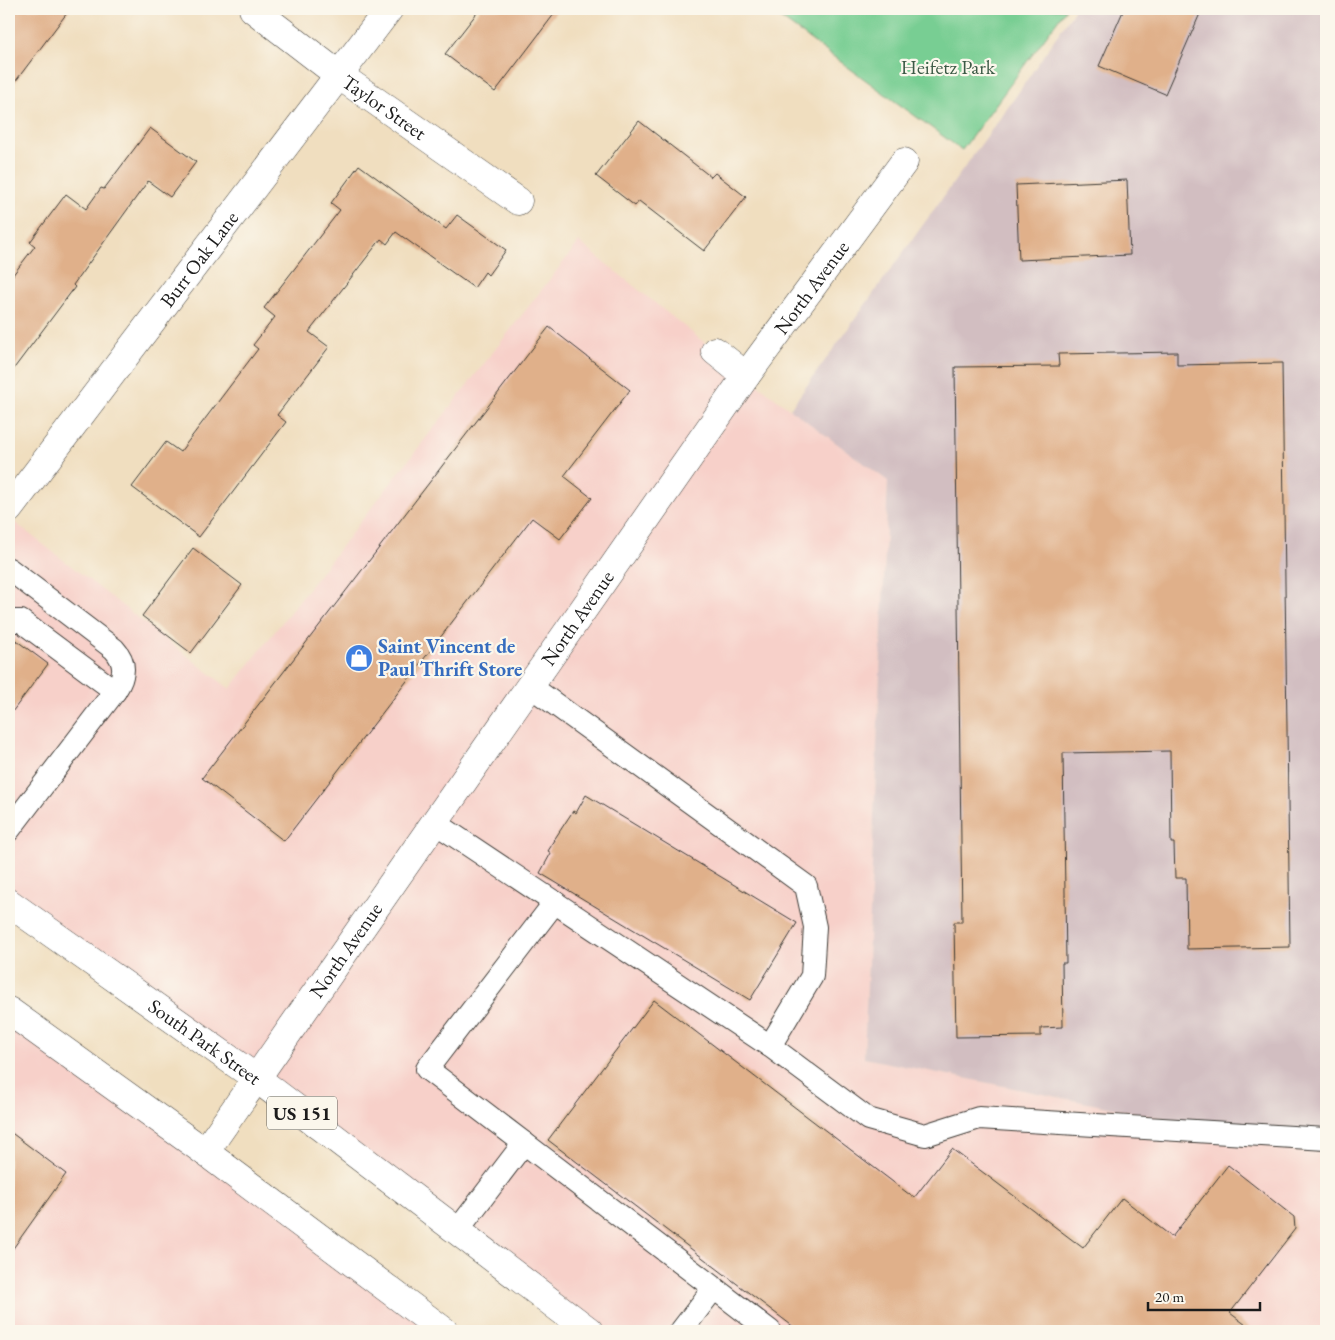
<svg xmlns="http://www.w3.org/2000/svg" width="1335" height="1340" font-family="'EB Garamond',serif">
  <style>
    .built { fill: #f7d0c9 }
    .industrial { fill: #d2bec1 }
    .green { fill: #78ce93; stroke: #4a7558 }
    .building { fill: #e0b08a }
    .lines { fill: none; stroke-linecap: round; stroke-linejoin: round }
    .lane-casing { stroke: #3c3934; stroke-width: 24 }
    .street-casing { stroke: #3c3934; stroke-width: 29 }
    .primary-casing { stroke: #3c3934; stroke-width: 29 }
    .lane { stroke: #fff; stroke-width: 22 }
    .street { stroke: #fff; stroke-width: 28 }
    .primary { stroke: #fff; stroke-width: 28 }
    .labels { text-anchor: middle; stroke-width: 4.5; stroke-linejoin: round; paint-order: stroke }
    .shield { fill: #fbf7ec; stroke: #5f5e5a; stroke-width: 1 }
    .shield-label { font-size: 19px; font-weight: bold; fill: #1c1c1c }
    .park-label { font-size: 20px; fill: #3c5a46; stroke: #fbf7ec }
    .street-label { font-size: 20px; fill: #1c1c1c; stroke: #fbf7ec }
    .shop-label { font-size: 20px; font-weight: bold; fill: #366cbe; stroke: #fbf7ec; text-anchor: start }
  </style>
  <rect width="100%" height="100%" fill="#fbf7ec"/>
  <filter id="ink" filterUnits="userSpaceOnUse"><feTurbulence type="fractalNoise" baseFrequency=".02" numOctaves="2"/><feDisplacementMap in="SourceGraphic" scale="10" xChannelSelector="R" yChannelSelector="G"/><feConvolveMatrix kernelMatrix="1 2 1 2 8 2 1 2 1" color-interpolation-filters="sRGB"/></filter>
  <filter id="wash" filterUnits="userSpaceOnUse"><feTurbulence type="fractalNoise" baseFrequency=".0096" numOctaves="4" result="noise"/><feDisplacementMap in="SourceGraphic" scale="20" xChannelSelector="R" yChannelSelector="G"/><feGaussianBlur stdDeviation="1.12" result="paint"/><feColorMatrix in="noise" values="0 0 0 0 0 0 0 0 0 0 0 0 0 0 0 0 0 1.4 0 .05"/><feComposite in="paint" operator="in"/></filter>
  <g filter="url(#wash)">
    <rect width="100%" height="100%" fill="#f0debf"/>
    <!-- built -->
    <g class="built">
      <path d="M 579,242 L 746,376 L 888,481 L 864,1058 L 1326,1151 L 1326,1331 L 589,1331 L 9,903 L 9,518 L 230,689 Z"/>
      <path d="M 9,1011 L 444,1331 L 9,1331 Z"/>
    </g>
    <!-- industrial -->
    <path class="industrial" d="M 1075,9 L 1326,9 L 1326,1151 L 864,1058 L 888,481 L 790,409 L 1016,96 Z"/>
    <!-- green -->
    <path class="green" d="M 768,9 L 1066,9 L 962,150 Z"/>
    <g id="blocks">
      <!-- building -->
      <g class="building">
        <path d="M 9,9 L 70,9 L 9,90 Z"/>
        <path d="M 480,9 L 558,9 L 495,92 L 445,54 Z"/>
        <path d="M 1124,9 L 1202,9 L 1165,94 L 1099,66 Z"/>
        <path d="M 639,121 L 711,177 L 715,173 L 746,197 L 704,251 L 639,201 L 635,206 L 596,176 Z"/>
        <path d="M 150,128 L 196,162 L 170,197 L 148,181 L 73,285 L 75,287 L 9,375 L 9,280 L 35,246 L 30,242 L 66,194 L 86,209 L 101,188 L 104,189 Z"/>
        <path d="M 359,165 L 446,229 L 457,215 L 506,250 L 488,275 L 485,272 L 474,288 L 396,232 L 387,244 L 381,239 L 309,332 L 329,347 L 277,415 L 286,422 L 199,537 L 132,487 L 166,442 L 180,452 L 258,349 L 253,345 L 275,317 L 264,308 L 340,210 L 331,203 Z"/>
        <path d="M 1127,180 L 1130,255 L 1019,260 L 1016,185 Z"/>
        <path d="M 549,327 L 630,390 L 564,476 L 592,498 L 560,539 L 532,518 L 284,841 L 202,778 Z"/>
        <path d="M 1177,352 L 1177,365 L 1282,363 L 1290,947 L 1187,949 L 1186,878 L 1175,878 L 1174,843 L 1171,843 L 1170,751 L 1063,753 L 1066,963 L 1062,963 L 1063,1027 L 1041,1028 L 1041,1036 L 956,1037 L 954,922 L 962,922 L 955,367 L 1059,366 L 1058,354 Z"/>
        <path d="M 193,548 L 242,585 L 191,653 L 142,616 Z"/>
        <path d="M 9,635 L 48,664 L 9,716 Z"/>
        <path d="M 586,795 L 797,923 L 750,1000 L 540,873 L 551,853 L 548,851 L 555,840 L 554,840 L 573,811 L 576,813 Z"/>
        <path d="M 654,1000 L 914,1198 L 952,1149 L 1083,1248 L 1122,1198 L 1172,1237 L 1228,1165 L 1294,1217 L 1295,1229 L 1230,1313 L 1254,1331 L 799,1331 L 548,1140 Z"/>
        <path d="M 9,1131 L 66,1174 L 9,1254 Z"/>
      </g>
    </g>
  </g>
  <g filter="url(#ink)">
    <use href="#blocks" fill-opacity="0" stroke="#3c3934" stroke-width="1"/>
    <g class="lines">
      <!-- lane casing -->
      <g class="lane-casing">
        <g id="lane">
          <path d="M 9,569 L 114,649 C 127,663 125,676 115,691 L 9,830"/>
          <path d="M 9,621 L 21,621 L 115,691"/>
          <path d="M 530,686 L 806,886 L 815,927 L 812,976 L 770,1046"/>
          <path d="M 434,822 L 770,1046 L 868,1119 L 925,1135 L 979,1118 L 1326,1139"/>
          <path d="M 524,1143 L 714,1288 L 681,1331"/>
          <path d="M 457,1231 L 524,1143 L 427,1069 L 555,902"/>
          <path d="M 714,1288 L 770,1331"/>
        </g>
      </g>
      <!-- street casing -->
      <g class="street-casing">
        <g id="street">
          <path id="s1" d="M 253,9 L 340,76 L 518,201"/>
          <path d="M 715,351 L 746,376"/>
          <path id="s2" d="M 9,509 L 389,9"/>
          <path id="s3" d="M 205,1152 L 746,376 L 904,162"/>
        </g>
      </g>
      <!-- primary casing -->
      <g class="primary-casing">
        <g id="primary">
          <path id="s4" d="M 9,903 L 256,1078 L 589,1331"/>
          <path d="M 9,1011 L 205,1152 L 444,1331"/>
        </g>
      </g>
      <!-- lane -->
      <use href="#lane" class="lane"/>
      <!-- street -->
      <use href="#street" class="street"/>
      <!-- primary -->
      <use href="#primary" class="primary"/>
    </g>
  </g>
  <!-- icons -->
  <defs>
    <g id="shop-disc" transform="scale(1.4375)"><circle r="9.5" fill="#3f7fe0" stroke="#fbf7ec"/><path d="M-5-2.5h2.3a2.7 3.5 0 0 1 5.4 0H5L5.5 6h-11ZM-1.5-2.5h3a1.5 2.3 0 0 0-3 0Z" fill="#fff"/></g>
  </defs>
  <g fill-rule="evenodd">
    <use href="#shop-disc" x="359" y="658"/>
  </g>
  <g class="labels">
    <!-- shield labels -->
    <rect class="shield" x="267" y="1096.5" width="70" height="33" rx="4"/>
    <g class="shield-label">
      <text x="302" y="1120">US 151</text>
    </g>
    <!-- park labels -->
    <g class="park-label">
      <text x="948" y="74">Heifetz Park</text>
    </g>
    <!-- street labels -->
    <g class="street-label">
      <text dy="7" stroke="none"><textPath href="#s1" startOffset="164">Taylor Street</textPath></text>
      <text dy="7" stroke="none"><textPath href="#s2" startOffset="314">Burr Oak Lane</textPath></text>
      <text dy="7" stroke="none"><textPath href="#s3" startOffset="1056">North Avenue</textPath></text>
      <text dy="7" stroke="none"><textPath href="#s3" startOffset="651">North Avenue</textPath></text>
      <text dy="7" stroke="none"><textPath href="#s3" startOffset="246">North Avenue</textPath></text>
      <text dy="7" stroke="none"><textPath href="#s4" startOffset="240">South Park Street</textPath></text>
    </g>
    <!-- shop labels -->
    <g class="shop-label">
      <text x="378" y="653">Saint Vincent de<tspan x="378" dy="23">Paul Thrift Store</tspan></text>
    </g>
  </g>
  <!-- margin -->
  <rect width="1335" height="1340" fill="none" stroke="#fbf7ec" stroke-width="30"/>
  <!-- scale -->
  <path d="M1148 1302v8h112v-8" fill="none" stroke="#1c1c1c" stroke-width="2.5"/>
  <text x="1155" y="1302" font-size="15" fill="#1c1c1c" stroke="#fbf7ec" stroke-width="4" paint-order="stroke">20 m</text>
</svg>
